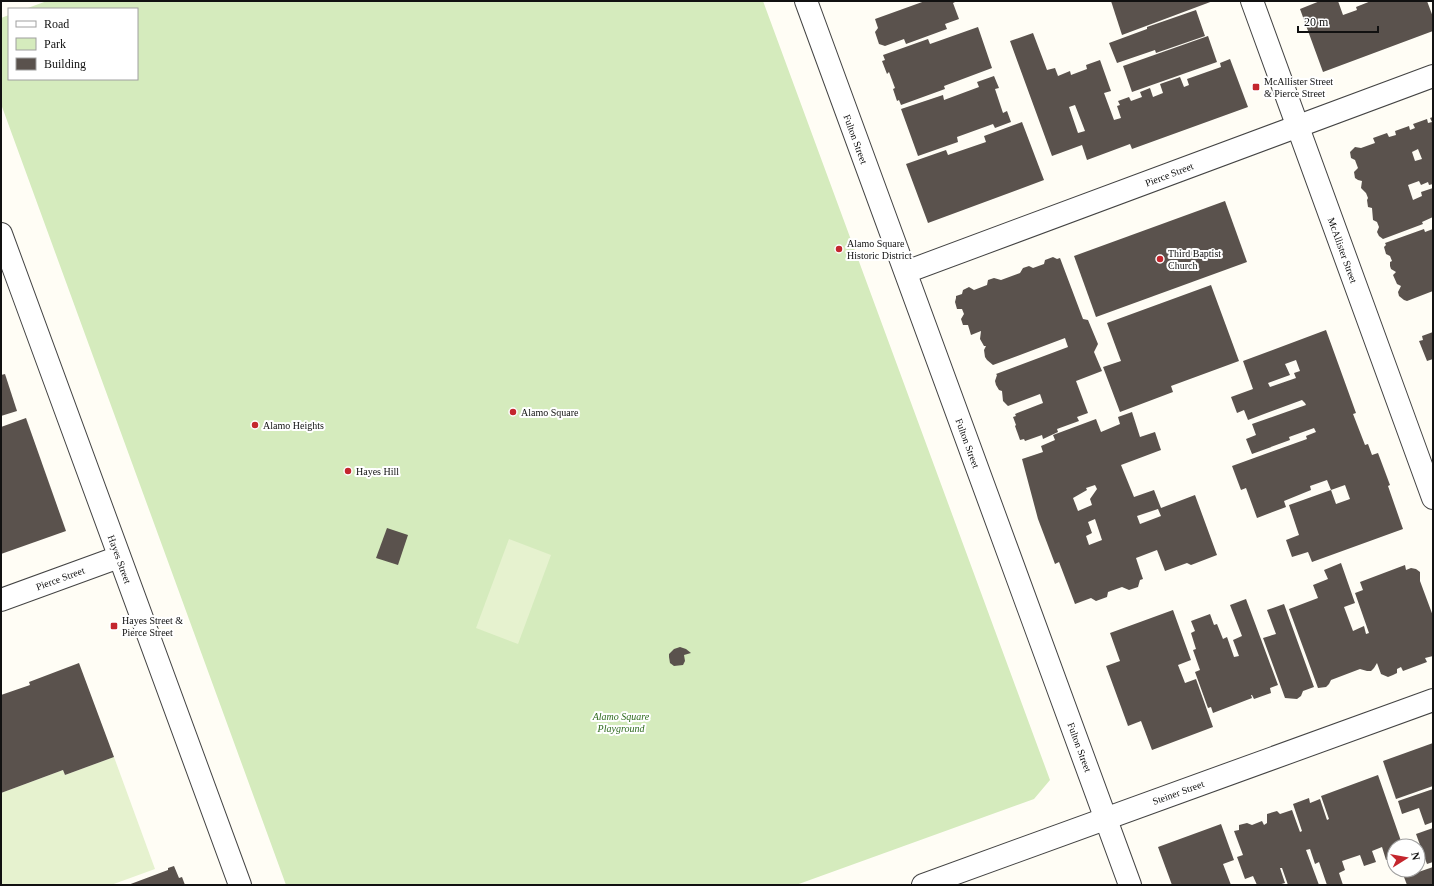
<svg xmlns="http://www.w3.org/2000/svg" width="1434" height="886" font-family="Georgia,serif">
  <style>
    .green { fill: #d5ebbd }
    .pitch { fill: #e6f2cf }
    .building { fill: #5a524d; fill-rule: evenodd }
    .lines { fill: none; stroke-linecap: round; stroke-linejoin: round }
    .minor-casing { stroke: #444; stroke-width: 24 }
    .tertiary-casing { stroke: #444; stroke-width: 24 }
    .minor { stroke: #fff; stroke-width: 22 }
    .tertiary { stroke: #fff; stroke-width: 22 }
    .poi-dot { fill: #c4262e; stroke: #fff; stroke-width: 1.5 }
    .labels { text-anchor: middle; stroke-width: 4; stroke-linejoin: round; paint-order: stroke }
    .poi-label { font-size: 10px; fill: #111; stroke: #fff; text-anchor: start }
    .street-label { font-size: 10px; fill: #111; stroke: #fff }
    .park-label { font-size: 10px; font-style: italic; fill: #2f6b1f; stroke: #fff }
  </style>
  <rect width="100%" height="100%" fill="#fffdf5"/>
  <!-- green -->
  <path class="green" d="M 47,1 L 763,1 L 1050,780 L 1034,799 L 796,885 L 286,885 L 1,104 L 1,18 L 9,15 L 9,79 L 137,79 L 137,9 L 25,9 Z"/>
  <!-- pitch -->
  <g class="pitch">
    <path d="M 509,539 L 551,555 L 518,644 L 476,628 Z"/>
    <path d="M 114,757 L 155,869 L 111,885 L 1,885 L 1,793 L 63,770 L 65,775 Z"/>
  </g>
  <!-- building -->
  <g class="building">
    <path d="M 925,1 L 957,1 L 953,3 L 959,19 L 945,24 L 947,29 L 906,44 L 904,39 L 885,46 L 879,44 L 875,32 L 878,28 L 875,19 Z"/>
    <path d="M 1111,1 L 1213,1 L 1122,35 Z"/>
    <path d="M 1320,1 L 1338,1 L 1343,15 L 1357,10 L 1356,7 L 1371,1 L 1427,1 L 1433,17 L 1433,31 L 1323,72 L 1300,9 Z"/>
    <path d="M 1196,10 L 1205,36 L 1156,53 L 1155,50 L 1117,63 L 1109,43 L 1147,29 L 1147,27 Z"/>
    <path d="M 978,27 L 992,68 L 944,86 L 945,89 L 901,105 L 899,100 L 897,101 L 893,89 L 895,88 L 889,72 L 887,74 L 882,61 L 885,60 L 883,55 L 928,39 L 930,44 Z"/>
    <path d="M 1033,33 L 1047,70 L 1055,68 L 1058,76 L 1070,71 L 1071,75 L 1087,69 L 1086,65 L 1100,60 L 1111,91 L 1104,93 L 1114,120 L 1121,118 L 1117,106 L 1120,105 L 1118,101 L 1129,97 L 1131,101 L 1142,97 L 1140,92 L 1150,88 L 1153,97 L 1163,93 L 1160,84 L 1180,77 L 1184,87 L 1189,85 L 1187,79 L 1221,67 L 1220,63 L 1230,59 L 1248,107 L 1132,149 L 1130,144 L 1087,160 L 1082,145 L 1052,156 L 1010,41 ZM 1075,105 L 1085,131 L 1078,133 L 1069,107 Z"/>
    <path d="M 1208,36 L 1217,62 L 1132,92 L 1123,66 Z"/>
    <path d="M 994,76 L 999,88 L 995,89 L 1003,113 L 1007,111 L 1011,122 L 995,128 L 993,124 L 957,137 L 958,142 L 918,156 L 901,109 L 943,95 L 944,100 L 979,87 L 977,82 Z"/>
    <path d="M 1433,117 L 1433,184 L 1429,185 L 1428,182 L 1421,185 L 1419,181 L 1408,185 L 1413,200 L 1422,196 L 1421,192 L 1433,188 L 1433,217 L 1422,222 L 1423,224 L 1383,239 L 1379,236 L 1377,232 L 1379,227 L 1377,222 L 1373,220 L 1372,208 L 1368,207 L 1367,200 L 1368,198 L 1366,193 L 1361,188 L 1362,181 L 1358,180 L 1355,178 L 1354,172 L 1358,168 L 1355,160 L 1351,158 L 1350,152 L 1355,147 L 1361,148 L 1375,143 L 1373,138 L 1387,133 L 1389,137 L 1396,135 L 1395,131 L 1409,126 L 1410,130 L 1415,128 L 1413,124 L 1427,119 L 1428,123 L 1432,122 L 1430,118 ZM 1418,149 L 1422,159 L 1415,161 L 1412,152 Z"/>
    <path d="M 1022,122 L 1044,180 L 928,223 L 906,164 L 946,150 L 948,155 L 986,142 L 984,136 Z"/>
    <path d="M 1225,201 L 1247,262 L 1096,317 L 1074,256 Z"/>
    <path d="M 1424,229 L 1425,232 L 1433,229 L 1433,291 L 1407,301 L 1404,300 L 1399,296 L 1398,292 L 1401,286 L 1397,284 L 1393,275 L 1396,272 L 1391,269 L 1390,266 L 1390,262 L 1392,261 L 1390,256 L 1386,254 L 1384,247 L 1386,245 L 1385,243 Z"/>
    <path d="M 1053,257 L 1057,259 L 1060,258 L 1083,319 L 1088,320 L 1098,344 L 1094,352 L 1102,371 L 1076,381 L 1088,413 L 1077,417 L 1079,421 L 1057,429 L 1058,432 L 1043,439 L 1042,435 L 1025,441 L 1024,439 L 1020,440 L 1015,426 L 1016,425 L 1013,417 L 1016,416 L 1015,414 L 1043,403 L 1040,394 L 1008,406 L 1003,401 L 1002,391 L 999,390 L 996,385 L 995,381 L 997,375 L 996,374 L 1068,347 L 1065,338 L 993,365 L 987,360 L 985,357 L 984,350 L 986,346 L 984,346 L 980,339 L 981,331 L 971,335 L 968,325 L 963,325 L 961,319 L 964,314 L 962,309 L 957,309 L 955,302 L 956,298 L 956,296 L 962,294 L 963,290 L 969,287 L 974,290 L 987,285 L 988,280 L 994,278 L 1001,280 L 1020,273 L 1023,268 L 1029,266 L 1033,268 L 1044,264 L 1045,260 Z"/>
    <path d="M 1211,285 L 1239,361 L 1171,386 L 1173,392 L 1120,412 L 1103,367 L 1121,361 L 1107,323 Z"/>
    <path d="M 1326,330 L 1356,413 L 1353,414 L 1365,445 L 1368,444 L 1372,455 L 1378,453 L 1390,485 L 1388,486 L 1403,529 L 1312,562 L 1308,552 L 1292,557 L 1286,540 L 1299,535 L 1289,505 L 1331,490 L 1327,480 L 1310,486 L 1311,490 L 1284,501 L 1286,507 L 1257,518 L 1246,488 L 1241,490 L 1232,466 L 1307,439 L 1306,436 L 1316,432 L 1314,428 L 1289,437 L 1290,440 L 1252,454 L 1246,439 L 1256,435 L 1252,424 L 1306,405 L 1305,403 L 1302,400 L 1248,420 L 1244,410 L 1237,413 L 1231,397 L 1253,389 L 1243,361 ZM 1296,360 L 1300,371 L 1294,373 L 1296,378 L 1270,387 L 1268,383 L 1290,375 L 1285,364 ZM 1345,485 L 1350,499 L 1336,504 L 1331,490 Z"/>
    <path d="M 1433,332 L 1433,359 L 1427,361 L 1419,341 L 1423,340 L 1422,336 Z"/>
    <path d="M 5,374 L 17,411 L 1,416 L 1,375 Z"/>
    <path d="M 1132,412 L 1140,437 L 1155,432 L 1161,450 L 1121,465 L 1134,497 L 1154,490 L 1161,508 L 1195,495 L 1217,555 L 1191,565 L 1187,563 L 1165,571 L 1157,550 L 1136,558 L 1143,579 L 1140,580 L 1138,587 L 1129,590 L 1122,587 L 1108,592 L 1107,597 L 1096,601 L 1091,598 L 1075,604 L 1059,562 L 1055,564 L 1038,519 L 1022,459 L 1043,452 L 1041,446 L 1055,440 L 1053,435 L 1096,419 L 1101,432 L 1120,424 L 1118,417 ZM 1095,485 L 1097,489 L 1090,499 L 1092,505 L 1078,511 L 1073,498 L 1087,490 L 1086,488 ZM 1158,509 L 1161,516 L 1140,524 L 1137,516 ZM 1095,519 L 1102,540 L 1089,545 L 1086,536 L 1092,533 L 1088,522 Z"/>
    <path d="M 26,418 L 66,531 L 1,554 L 1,427 Z"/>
    <path d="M 387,528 L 408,535 L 398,565 L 376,558 Z"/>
    <path d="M 1341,563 L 1355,603 L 1344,607 L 1353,631 L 1364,626 L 1366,634 L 1369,633 L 1355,593 L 1363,590 L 1360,582 L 1405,565 L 1406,570 L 1411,568 L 1416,569 L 1420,572 L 1420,581 L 1433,616 L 1433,656 L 1425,658 L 1427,662 L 1403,671 L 1401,667 L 1397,669 L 1397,673 L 1393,675 L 1388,677 L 1381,674 L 1377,663 L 1374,668 L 1371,671 L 1367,671 L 1360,669 L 1331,680 L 1329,684 L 1326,687 L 1318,688 L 1289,609 L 1318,598 L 1313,585 L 1328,579 L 1324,570 Z"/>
    <path d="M 1246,599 L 1278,685 L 1270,688 L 1271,693 L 1254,699 L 1252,695 L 1251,695 L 1252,698 L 1213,713 L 1211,707 L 1208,708 L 1195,672 L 1200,670 L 1193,650 L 1196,649 L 1191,633 L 1195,631 L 1191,621 L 1210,614 L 1214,625 L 1217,624 L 1223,639 L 1227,637 L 1234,657 L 1239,656 L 1233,640 L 1242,636 L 1230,605 Z"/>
    <path d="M 1284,604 L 1314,687 L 1303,691 L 1301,696 L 1297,699 L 1285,698 L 1263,638 L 1276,634 L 1267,610 Z"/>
    <path d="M 1173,610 L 1191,660 L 1178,665 L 1185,683 L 1196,679 L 1213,727 L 1152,750 L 1141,721 L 1128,726 L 1106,666 L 1120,661 L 1110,633 Z"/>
    <path d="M 680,647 L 686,649 L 691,653 L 684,655 L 685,661 L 683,665 L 674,666 L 670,663 L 669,657 L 669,654 L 674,649 Z"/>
    <path d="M 79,663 L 114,757 L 65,775 L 63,770 L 1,793 L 1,695 L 30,685 L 29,682 Z"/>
    <path d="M 1433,743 L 1433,786 L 1396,799 L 1383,761 Z"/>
    <path d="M 1378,775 L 1401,841 L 1398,842 L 1399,846 L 1394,846 L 1394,857 L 1386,860 L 1382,847 L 1372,851 L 1376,862 L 1364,866 L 1360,855 L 1342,861 L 1345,870 L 1339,873 L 1343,885 L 1327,885 L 1319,862 L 1315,864 L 1310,849 L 1306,850 L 1319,885 L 1288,885 L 1282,868 L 1280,868 L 1285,883 L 1278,885 L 1257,885 L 1253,876 L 1245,879 L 1237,857 L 1243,855 L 1234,831 L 1239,830 L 1239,825 L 1247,823 L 1252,825 L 1262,821 L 1264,825 L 1267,823 L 1267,814 L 1277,811 L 1280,814 L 1292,810 L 1300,832 L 1302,831 L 1293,804 L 1309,798 L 1310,803 L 1320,799 L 1327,820 L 1329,819 L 1321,796 Z"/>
    <path d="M 1433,789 L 1433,822 L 1425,825 L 1419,808 L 1402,814 L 1398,801 Z"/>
    <path d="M 1221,824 L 1234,860 L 1223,864 L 1231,885 L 1172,885 L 1158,847 Z"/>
    <path d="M 1433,828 L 1433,862 L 1427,864 L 1416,834 Z"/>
    <path d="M 174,866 L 179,878 L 182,877 L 185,885 L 128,885 L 168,870 L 168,868 Z"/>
    <path d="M 1433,867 L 1433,885 L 1407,885 L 1404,877 Z"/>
  </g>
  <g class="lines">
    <!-- minor casing -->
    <g class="minor-casing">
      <g id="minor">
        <path d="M 1252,1 L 1433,498"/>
        <path d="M 1,234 L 240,885"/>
        <path d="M 906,272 L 1433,76"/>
        <path d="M 1,600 L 119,557"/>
        <path d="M 923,885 L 1433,700"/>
      </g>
    </g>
    <!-- tertiary casing -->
    <g class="tertiary-casing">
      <path id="tertiary" d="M 806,1 L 1130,885"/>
    </g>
    <!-- minor -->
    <use href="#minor" class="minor"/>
    <!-- tertiary -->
    <use href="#tertiary" class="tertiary"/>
  </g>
  <!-- markers -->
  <g class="poi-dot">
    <rect x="1252" y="83" width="8" height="8" rx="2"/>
    <circle cx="839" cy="249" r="4"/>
    <circle cx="1160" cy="259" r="4"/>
    <circle cx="513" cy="412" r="4"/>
    <circle cx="255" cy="425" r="4"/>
    <circle cx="348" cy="471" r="4"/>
    <rect x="110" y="622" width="8" height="8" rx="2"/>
  </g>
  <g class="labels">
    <!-- poi labels -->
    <g class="poi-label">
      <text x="1264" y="85">McAllister Street<tspan x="1264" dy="12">&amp; Pierce Street</tspan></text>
      <text x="847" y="247">Alamo Square<tspan x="847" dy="12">Historic District</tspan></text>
      <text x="1168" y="257">Third Baptist<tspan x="1168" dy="12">Church</tspan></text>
      <text x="521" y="416">Alamo Square</text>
      <text x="263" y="429">Alamo Heights</text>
      <text x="356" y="475">Hayes Hill</text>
      <text x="122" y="624">Hayes Street &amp;<tspan x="122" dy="12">Pierce Street</tspan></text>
    </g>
    <!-- street labels -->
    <g class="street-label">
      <text transform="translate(856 139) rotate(70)" y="4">Fulton Street</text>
      <text transform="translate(1169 174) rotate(-21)" y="4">Pierce Street</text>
      <text transform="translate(1343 250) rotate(70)" y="4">McAllister Street</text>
      <text transform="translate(968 443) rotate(70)" y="4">Fulton Street</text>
      <text transform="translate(120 559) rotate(70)" y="4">Hayes Street</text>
      <text transform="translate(60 578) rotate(-20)" y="4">Pierce Street</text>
      <text transform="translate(1080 747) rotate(70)" y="4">Fulton Street</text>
      <text transform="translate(1178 792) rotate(-20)" y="4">Steiner Street</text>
    </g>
    <!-- park labels -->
    <g class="park-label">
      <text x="621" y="720">Alamo Square<tspan x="621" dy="12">Playground</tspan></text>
    </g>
  </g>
  <!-- border -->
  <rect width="1434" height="886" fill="none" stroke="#111111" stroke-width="4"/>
  <!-- legend -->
  <rect x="8" y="8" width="130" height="72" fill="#ffffff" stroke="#a0a0a0"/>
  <rect x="16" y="21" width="20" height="6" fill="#ffffff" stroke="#a0a0a0"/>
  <text x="44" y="28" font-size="12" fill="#111111">Road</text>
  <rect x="16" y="38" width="20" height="12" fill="#d5ebbd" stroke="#a0a0a0"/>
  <text x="44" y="48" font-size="12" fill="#111111">Park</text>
  <rect x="16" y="58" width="20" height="12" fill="#5a524d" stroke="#a0a0a0"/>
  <text x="44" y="68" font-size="12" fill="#111111">Building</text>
  <!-- north arrow -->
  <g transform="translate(1406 858) rotate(79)"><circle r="19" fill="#ffffff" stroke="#a0a0a0"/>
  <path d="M0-3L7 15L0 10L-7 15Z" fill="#c4262e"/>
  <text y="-6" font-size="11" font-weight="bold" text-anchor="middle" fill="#111111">N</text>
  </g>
  <!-- scale -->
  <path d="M1298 26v6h80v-6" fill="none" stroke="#111111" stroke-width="2"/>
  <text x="1304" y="26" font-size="12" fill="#111111" stroke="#ffffff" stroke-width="3" paint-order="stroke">20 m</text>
</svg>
